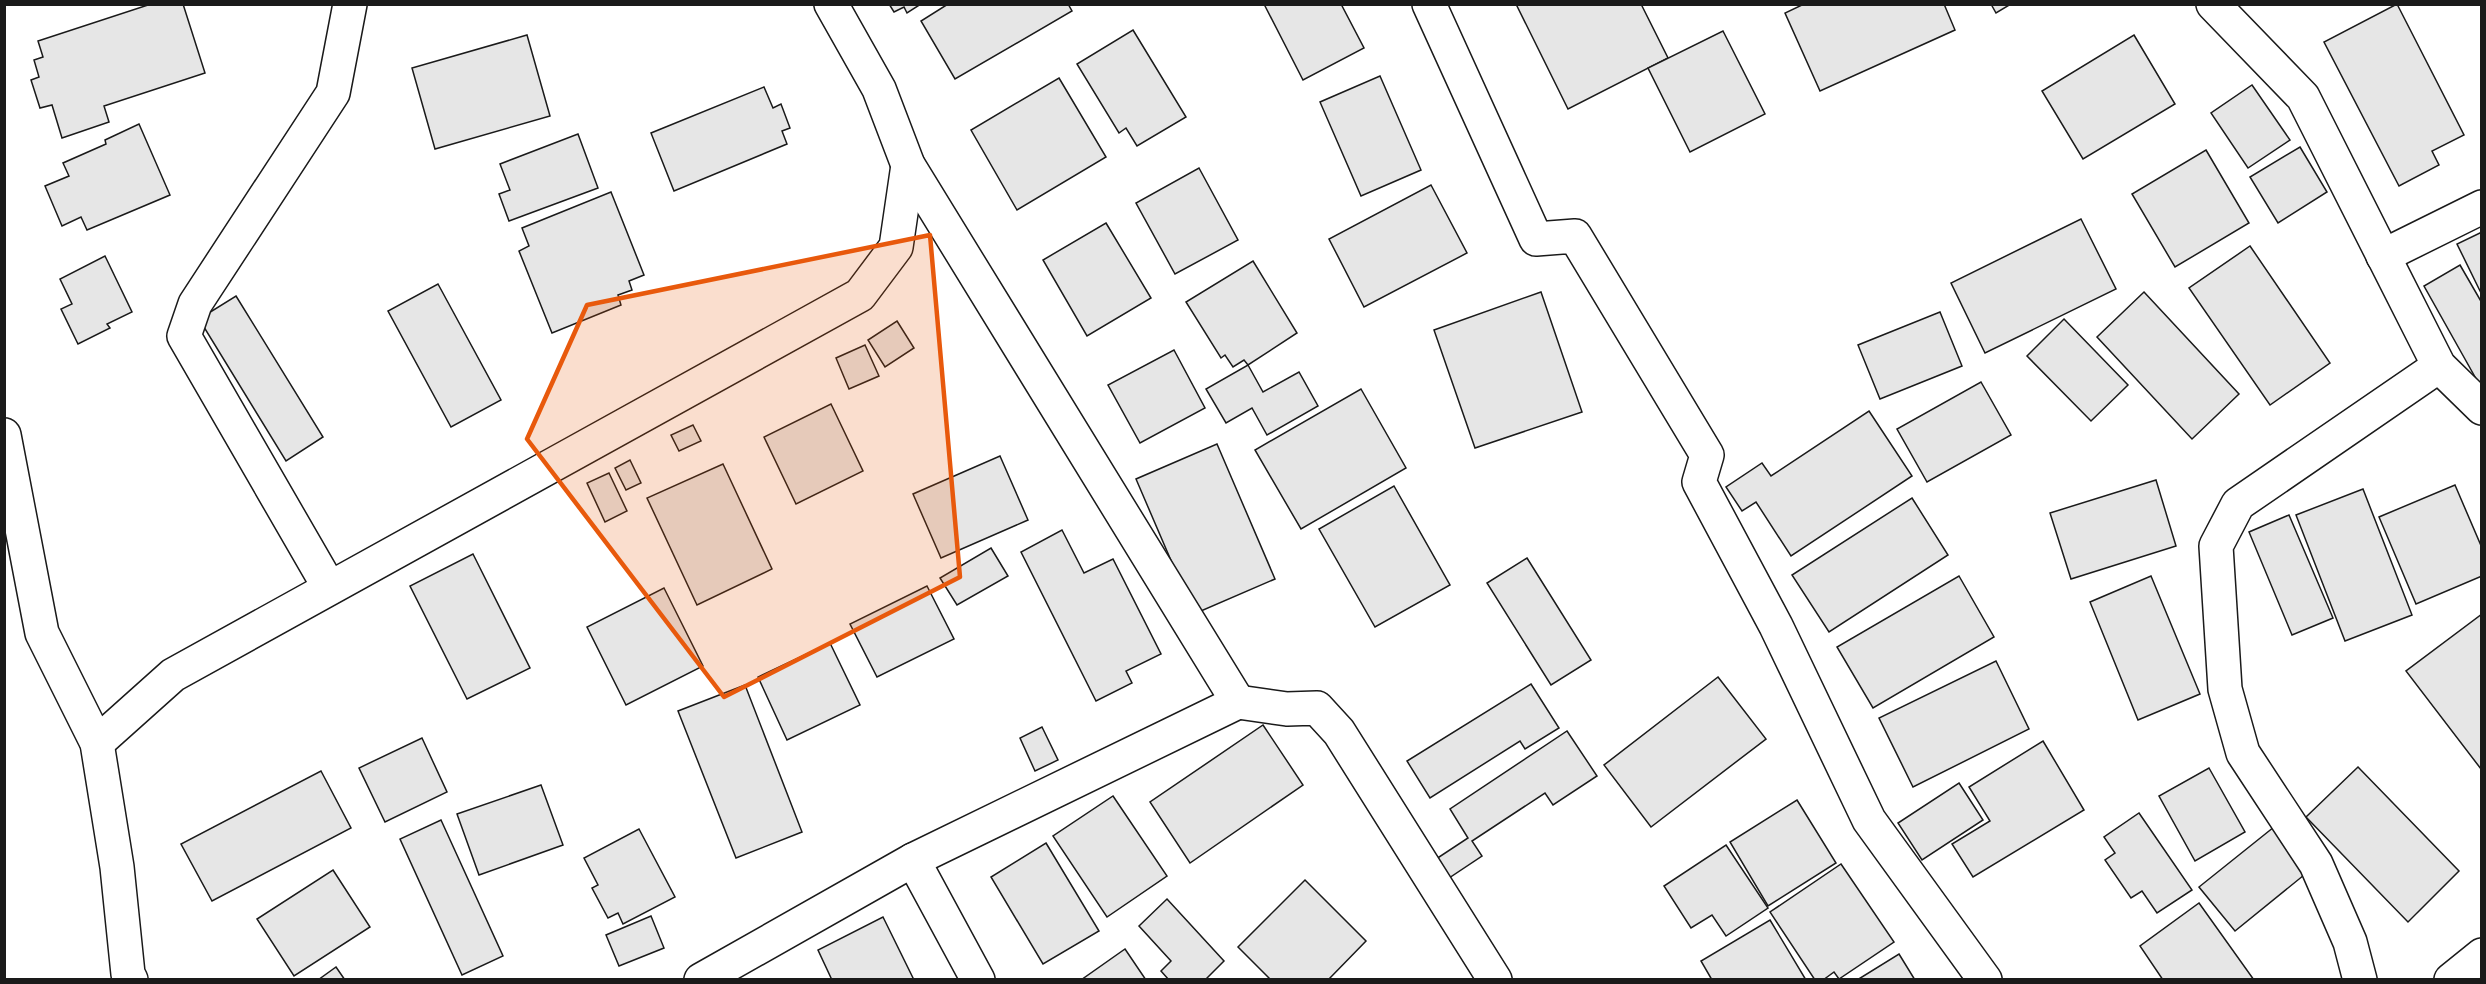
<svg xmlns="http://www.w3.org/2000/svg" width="2486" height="984" font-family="'Exo 2',sans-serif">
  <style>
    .building { fill: #e6e6e6; stroke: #1a1a1a; stroke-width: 1.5 }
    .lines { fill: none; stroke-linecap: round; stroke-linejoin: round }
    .street-casing { stroke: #1a1a1a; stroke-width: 36 }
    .street { stroke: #fff; stroke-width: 33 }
    .marked { fill: #e8590c; fill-opacity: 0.2; stroke: #e8590c; stroke-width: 4.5; stroke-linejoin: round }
  </style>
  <rect width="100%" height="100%" fill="#fff"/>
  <!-- building -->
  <g class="building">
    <path d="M 151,4 L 183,4 L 205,73 L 104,106 L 109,122 L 62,138 L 52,105 L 40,108 L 31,80 L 39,77 L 34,60 L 43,57 L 38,41 Z"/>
    <path d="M 889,4 L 921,4 L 907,13 L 904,7 L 894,12 Z"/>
    <path d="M 948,4 L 1068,4 L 1072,11 L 955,79 L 921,21 Z"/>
    <path d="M 1264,4 L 1341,4 L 1364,48 L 1303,80 Z"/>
    <path d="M 1516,4 L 1641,4 L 1668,58 L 1568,109 Z"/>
    <path d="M 1804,4 L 1944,4 L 1955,30 L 1820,91 L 1785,13 Z"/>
    <path d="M 1991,4 L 2011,4 L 1996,13 Z"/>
    <path d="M 2397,4 L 2464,135 L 2432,151 L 2439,165 L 2399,186 L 2324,42 Z"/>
    <path d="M 1133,30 L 1186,117 L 1137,146 L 1126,128 L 1119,133 L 1077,64 Z"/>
    <path d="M 1723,31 L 1765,114 L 1690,152 L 1648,68 Z"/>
    <path d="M 527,35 L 550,116 L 435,149 L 412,68 Z"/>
    <path d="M 2134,35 L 2175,104 L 2083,159 L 2042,91 Z"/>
    <path d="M 1380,76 L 1421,170 L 1361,196 L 1320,102 Z"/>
    <path d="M 1059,78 L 1106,157 L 1017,210 L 971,130 Z"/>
    <path d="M 2252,85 L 2290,140 L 2248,168 L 2211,113 Z"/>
    <path d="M 764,87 L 773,108 L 781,104 L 790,128 L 782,131 L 787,144 L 674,191 L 651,133 Z"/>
    <path d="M 139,124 L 170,195 L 87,230 L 81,217 L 62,226 L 45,186 L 69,176 L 63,163 L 106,144 L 105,140 Z"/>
    <path d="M 578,134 L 598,188 L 509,221 L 499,194 L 510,190 L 500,164 Z"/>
    <path d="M 2300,147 L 2327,192 L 2278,223 L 2250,177 Z"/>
    <path d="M 2206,150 L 2249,223 L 2175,267 L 2132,194 Z"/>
    <path d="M 1199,168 L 1238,240 L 1175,274 L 1136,203 Z"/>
    <path d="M 1431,185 L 1467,253 L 1364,307 L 1329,239 Z"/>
    <path d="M 611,192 L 644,275 L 629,281 L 632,290 L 618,295 L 621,305 L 552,333 L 519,251 L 529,246 L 522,228 Z"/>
    <path d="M 2081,219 L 2116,289 L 1985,353 L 1951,283 Z"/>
    <path d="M 1106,223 L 1151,298 L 1087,336 L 1043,260 Z"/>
    <path d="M 2482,232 L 2482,295 L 2457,244 Z"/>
    <path d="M 2250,246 L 2330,363 L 2270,405 L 2189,288 Z"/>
    <path d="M 105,256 L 132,312 L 107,324 L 110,328 L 78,344 L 61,309 L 72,304 L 60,279 Z"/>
    <path d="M 1253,261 L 1297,333 L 1248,365 L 1244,360 L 1233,367 L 1225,355 L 1221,358 L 1186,302 Z"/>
    <path d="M 2460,265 L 2482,303 L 2482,382 L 2479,384 L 2424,286 Z"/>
    <path d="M 438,284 L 501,400 L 451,427 L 388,311 Z"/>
    <path d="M 1541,292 L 1582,412 L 1475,448 L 1434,330 Z"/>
    <path d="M 2144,292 L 2239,394 L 2192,439 L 2097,337 Z"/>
    <path d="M 236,296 L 323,437 L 286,461 L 199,319 Z"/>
    <path d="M 1940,312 L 1962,366 L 1880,399 L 1858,345 Z"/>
    <path d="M 2064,319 L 2128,385 L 2091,421 L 2027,356 Z"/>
    <path d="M 897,321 L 914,348 L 885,367 L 868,340 Z"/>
    <path d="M 865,345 L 879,376 L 849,389 L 836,358 Z"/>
    <path d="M 1174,350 L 1205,408 L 1140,443 L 1108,385 Z"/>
    <path d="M 1248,365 L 1263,392 L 1299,372 L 1318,406 L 1267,435 L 1252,408 L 1226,423 L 1206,389 Z"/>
    <path d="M 1981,382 L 2011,435 L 1927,482 L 1897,429 Z"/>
    <path d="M 1361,389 L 1406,468 L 1301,529 L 1255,450 Z"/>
    <path d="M 831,404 L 863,471 L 796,504 L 764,437 Z"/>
    <path d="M 1869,411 L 1912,476 L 1791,556 L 1756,502 L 1742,511 L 1726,487 L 1762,463 L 1771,476 Z"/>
    <path d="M 693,425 L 701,441 L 679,451 L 671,435 Z"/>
    <path d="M 1217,444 L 1275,579 L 1194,614 L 1136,479 Z"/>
    <path d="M 1000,456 L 1028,520 L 941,558 L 913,494 Z"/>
    <path d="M 630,460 L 641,483 L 626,490 L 615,468 Z"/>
    <path d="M 723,464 L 772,569 L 697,605 L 647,498 Z"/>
    <path d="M 609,473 L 627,511 L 605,522 L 587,483 Z"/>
    <path d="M 2156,480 L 2176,546 L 2071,579 L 2050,513 Z"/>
    <path d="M 2455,485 L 2482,548 L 2482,576 L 2416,604 L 2379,517 Z"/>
    <path d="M 1394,486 L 1450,585 L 1375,627 L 1319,529 Z"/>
    <path d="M 2363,489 L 2412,615 L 2345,641 L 2296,515 Z"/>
    <path d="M 1912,498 L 1948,555 L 1829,632 L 1792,575 Z"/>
    <path d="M 2289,515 L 2333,618 L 2292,635 L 2249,532 Z"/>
    <path d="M 1062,530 L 1084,573 L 1113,559 L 1161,654 L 1126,671 L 1132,683 L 1096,701 L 1021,552 Z"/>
    <path d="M 991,548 L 1008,576 L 957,605 L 940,578 Z"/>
    <path d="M 473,554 L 530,668 L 467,699 L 410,586 Z"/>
    <path d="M 1527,558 L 1591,660 L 1551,685 L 1487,583 Z"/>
    <path d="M 1959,576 L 1994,637 L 1873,708 L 1837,647 Z"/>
    <path d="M 2151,576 L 2200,694 L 2138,720 L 2090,602 Z"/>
    <path d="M 927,586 L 954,639 L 877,677 L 850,624 Z"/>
    <path d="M 664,588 L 703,666 L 626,705 L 587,627 Z"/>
    <path d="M 2482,614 L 2482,769 L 2481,769 L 2406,671 Z"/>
    <path d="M 830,643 L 860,705 L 787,740 L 758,677 Z"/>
    <path d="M 1996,661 L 2029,729 L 1913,787 L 1879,718 Z"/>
    <path d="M 1718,677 L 1766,739 L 1651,827 L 1604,765 Z"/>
    <path d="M 1531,684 L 1559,728 L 1525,749 L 1520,741 L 1430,798 L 1407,761 Z"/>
    <path d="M 745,685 L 802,832 L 736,858 L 678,711 Z"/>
    <path d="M 1263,725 L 1303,785 L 1190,863 L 1150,802 Z"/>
    <path d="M 1042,727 L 1058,760 L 1035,771 L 1020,738 Z"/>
    <path d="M 1567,731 L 1597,776 L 1553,805 L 1545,793 L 1472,841 L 1482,856 L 1446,880 L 1433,861 L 1468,838 L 1450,809 Z"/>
    <path d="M 422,738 L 447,792 L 385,822 L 359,768 Z"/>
    <path d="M 2043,741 L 2084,810 L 1973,877 L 1952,844 L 1990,821 L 1969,787 Z"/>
    <path d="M 2358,767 L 2459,871 L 2408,922 L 2306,817 Z"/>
    <path d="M 2209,768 L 2245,832 L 2195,861 L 2159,796 Z"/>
    <path d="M 321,771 L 351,828 L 212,901 L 181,844 Z"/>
    <path d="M 1959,783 L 1983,820 L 1922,860 L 1898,823 Z"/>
    <path d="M 541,785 L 563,845 L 479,875 L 457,814 Z"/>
    <path d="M 1113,796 L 1167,876 L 1107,917 L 1053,836 Z"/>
    <path d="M 1797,800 L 1836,863 L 1768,906 L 1730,842 Z"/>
    <path d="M 2139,813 L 2192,890 L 2157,913 L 2142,891 L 2131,898 L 2105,860 L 2115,853 L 2104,837 Z"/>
    <path d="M 441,820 L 503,956 L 462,975 L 400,839 Z"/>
    <path d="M 2274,827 L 2309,871 L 2235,931 L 2199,887 Z"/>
    <path d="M 639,829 L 675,897 L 623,924 L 618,913 L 608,918 L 592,888 L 598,885 L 584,858 Z"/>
    <path d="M 1046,843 L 1099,931 L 1043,964 L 991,877 Z"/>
    <path d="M 1726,845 L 1768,908 L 1726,936 L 1712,915 L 1691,928 L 1664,886 Z"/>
    <path d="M 1841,864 L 1894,942 L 1839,979 L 1834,972 L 1823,980 L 1815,980 L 1770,912 Z"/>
    <path d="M 333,870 L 370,927 L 294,976 L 257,919 Z"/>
    <path d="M 1305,880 L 1366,941 L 1328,980 L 1271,980 L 1238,947 Z"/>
    <path d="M 1167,899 L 1224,961 L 1205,980 L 1169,980 L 1161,971 L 1171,961 L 1139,926 Z"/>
    <path d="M 2199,903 L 2254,980 L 2163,980 L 2140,946 Z"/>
    <path d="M 651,916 L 664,948 L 619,966 L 606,935 Z"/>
    <path d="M 883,917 L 914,980 L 832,980 L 818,950 Z"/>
    <path d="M 1770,920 L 1806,980 L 1712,980 L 1701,961 Z"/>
    <path d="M 1125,949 L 1146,980 L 1081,980 Z"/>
    <path d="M 1899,954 L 1915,980 L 1857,980 Z"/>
    <path d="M 336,967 L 345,980 L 318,980 Z"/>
  </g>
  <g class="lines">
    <!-- street casing -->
    <g class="street-casing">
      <g id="street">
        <path d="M 831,4 L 879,89 L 908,165 L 1238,702"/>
        <path d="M 1429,4 L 1536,239 L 1575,236 L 1707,455 L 1699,482 L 1776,626 L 1869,820 L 1985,980"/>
        <path d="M 2213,4 L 2303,97 L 2439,366 L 2482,408"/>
        <path d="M 2383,256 L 2482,207"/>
        <path d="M 4,435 L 42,633 L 97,743 L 117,867 L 128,974 L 131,980"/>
        <path d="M 329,587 L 184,336 L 195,304 L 333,93 L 350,4"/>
        <path d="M 97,743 L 173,675 L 860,295 L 896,247 L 908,165"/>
        <path d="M 913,860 L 978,980"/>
        <path d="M 701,980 L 913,860 L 1238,702 L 1287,709 L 1317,708 L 1339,732 L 1495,980"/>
        <path d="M 2360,980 L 2350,942 L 2316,864 L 2243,753 L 2225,689 L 2216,546 L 2238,504 L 2439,366"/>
        <path d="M 2451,980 L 2482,955"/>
      </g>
    </g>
    <!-- street -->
    <use href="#street" class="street"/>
  </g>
  <!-- marked area -->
  <path class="marked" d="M 930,235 L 960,577 L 724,697 L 527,439 L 587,305 Z"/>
  <!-- border -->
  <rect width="2486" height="984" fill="none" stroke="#1a1a1a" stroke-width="12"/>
</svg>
